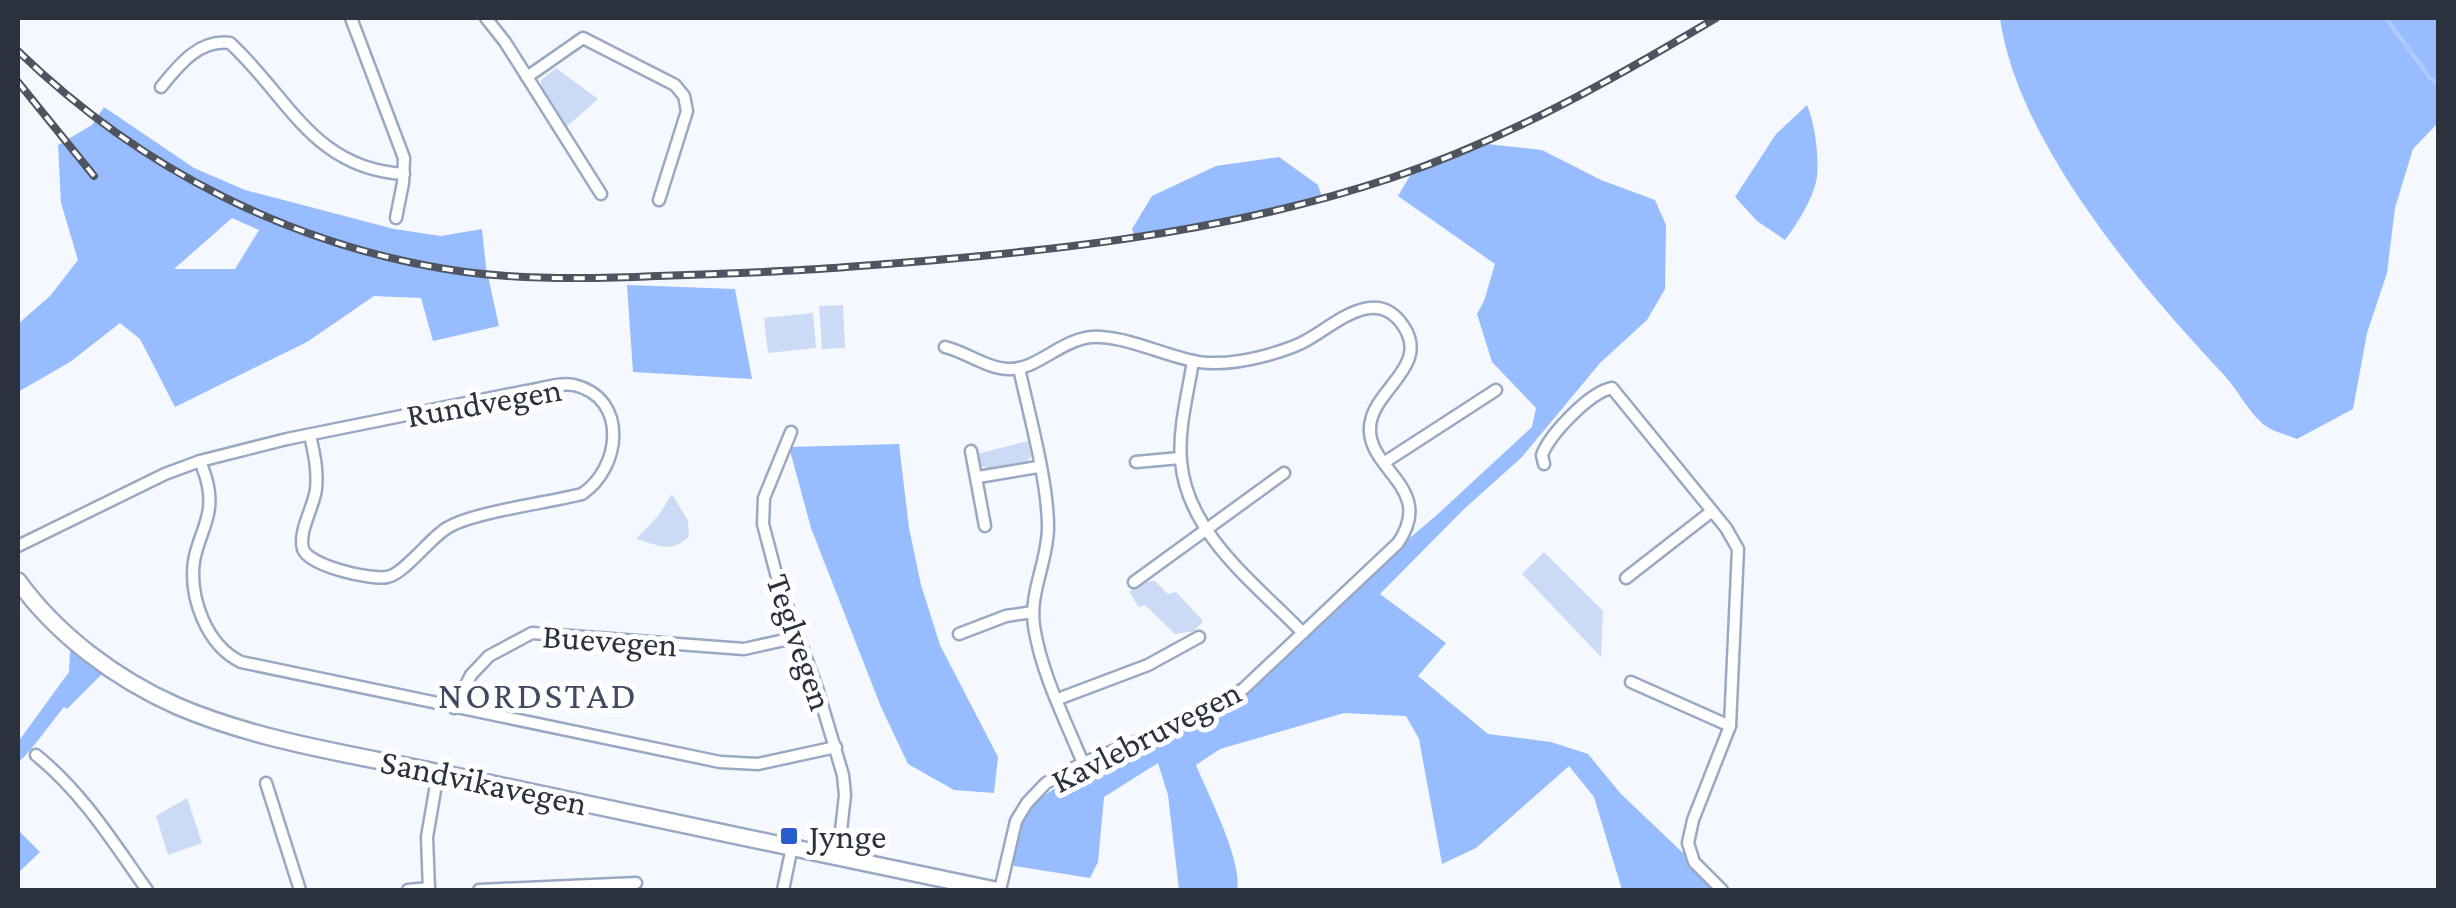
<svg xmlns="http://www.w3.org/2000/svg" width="2456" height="908" font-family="'Crimson Pro',serif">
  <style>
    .green { fill: #cbdaf5 }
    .forest { fill: #97bcff; fill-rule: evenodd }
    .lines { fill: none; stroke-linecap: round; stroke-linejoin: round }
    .stream { stroke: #afcbfe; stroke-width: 4 }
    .minor-casing { stroke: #99a9c4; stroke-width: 15 }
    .secondary-casing { stroke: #99a9c4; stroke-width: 20 }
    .minor { stroke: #fff; stroke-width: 10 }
    .secondary { stroke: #fff; stroke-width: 15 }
    .rail-casing { stroke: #4f555f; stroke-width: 8 }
    .rail { stroke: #fff; stroke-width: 4; stroke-dasharray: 11; stroke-linecap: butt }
    .poi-dot { fill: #285ecc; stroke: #fff; stroke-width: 4 }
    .labels { text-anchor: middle; stroke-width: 10; stroke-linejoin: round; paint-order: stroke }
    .street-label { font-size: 35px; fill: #2b323d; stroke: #fff }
    .poi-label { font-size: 35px; fill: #2b323d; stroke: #fff; text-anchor: start }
    .neighbourhood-label { font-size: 38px; letter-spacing: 2.5px; fill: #3e4b63; stroke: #fff }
  </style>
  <rect width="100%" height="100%" fill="#f5f9ff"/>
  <!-- green -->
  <g class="green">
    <path d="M 556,68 L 598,99 L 564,129 L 541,93 L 541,80 Z"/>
    <path d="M 843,305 L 845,348 L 822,349 L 819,306 Z"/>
    <path d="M 813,313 L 816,348 L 768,353 L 764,318 Z"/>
    <path d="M 1028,441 L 1031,456 C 1022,472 996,472 981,466 L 977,454 Z"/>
    <path d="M 672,494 L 688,521 L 689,536 C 673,554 657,545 636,539 L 658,516 Z"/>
    <path d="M 1544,552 L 1603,611 L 1601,657 L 1522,574 Z"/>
    <path d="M 1155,581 L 1168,594 L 1176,592 L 1203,621 L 1194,631 L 1175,634 L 1145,605 L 1139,607 L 1129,592 L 1144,582 Z"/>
    <path d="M 187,798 L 202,843 L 168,855 L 156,816 Z"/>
  </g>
  <!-- forest -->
  <g class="forest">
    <path d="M 2000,18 L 2438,18 L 2438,123 L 2413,149 L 2395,208 L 2387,273 L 2367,333 L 2353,409 L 2297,439 C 2287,435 2271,431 2263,424 C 2248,411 2238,391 2225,376 C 2141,287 2017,142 2000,18 Z"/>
    <path d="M 1807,105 C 1815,124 1819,156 1817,176 C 1815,196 1797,224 1785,240 L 1757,221 L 1735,197 L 1776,134 Z"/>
    <path d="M 104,107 L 194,168 L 245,190 L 394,229 L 441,236 L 482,229 L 486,267 L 499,326 L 433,341 L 421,298 L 374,296 L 307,342 L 175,407 L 140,339 L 120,323 L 70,362 L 18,392 L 18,324 L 50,296 L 78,260 L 61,203 L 58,145 L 92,125 ZM 232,218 L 259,230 L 235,269 L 174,269 Z"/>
    <path d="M 1484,138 L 1487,144 L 1542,150 L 1601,180 L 1655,200 L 1666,225 L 1665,289 L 1647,320 L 1600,363 L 1521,458 L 1464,509 L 1380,594 L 1446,643 L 1418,676 L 1488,734 L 1551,742 L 1588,754 L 1621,794 L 1722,890 L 1622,890 L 1594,797 L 1569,766 L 1476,848 L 1442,864 L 1419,739 L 1406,716 L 1344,713 L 1220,749 L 1196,765 C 1208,794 1243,862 1237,890 L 1179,890 L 1168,795 L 1158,763 L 1104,797 L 1098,862 L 1090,878 L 1002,864 L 1018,813 L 1081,771 L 1139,743 L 1248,677 L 1439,513 L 1532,427 L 1536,408 L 1492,362 L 1477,314 L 1484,301 L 1495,264 L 1398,196 L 1415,167 L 1480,142 Z"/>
    <path d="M 1279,157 L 1318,185 L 1322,197 L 1252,217 L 1136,240 L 1132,229 L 1152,196 L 1216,166 Z"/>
    <path d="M 627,285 L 735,289 L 752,379 L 633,372 Z"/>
    <path d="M 899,444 L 909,528 L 921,585 L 940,645 L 998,757 L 994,793 L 954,790 L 908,764 L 881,707 L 811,528 L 789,447 Z"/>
    <path d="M 71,635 L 109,667 L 67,709 L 64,707 C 52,721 28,756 18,762 L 18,742 L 69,672 Z"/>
    <path d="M 18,830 L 40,852 L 18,873 Z"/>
  </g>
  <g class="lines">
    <!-- stream -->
    <path class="stream" d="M 2386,18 L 2430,78 L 2438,83"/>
    <!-- minor casing -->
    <g class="minor-casing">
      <g id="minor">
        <path d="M 351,18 L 404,158 L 403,183 L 396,218"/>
        <path d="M 486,18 L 505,42 L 601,194"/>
        <path d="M 527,77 L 583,38 L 675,85 L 684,96 L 687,111 L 659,200"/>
        <path d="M 161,87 C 179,65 199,39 230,43 C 288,96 313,169 404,174"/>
        <path d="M 945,347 C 966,352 988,369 1009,369 C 1040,370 1064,334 1101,337 C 1131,339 1159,353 1189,360 C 1212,366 1241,362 1264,356 C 1278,352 1294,348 1307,340 C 1336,324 1377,284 1404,327 C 1430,367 1372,390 1370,427 C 1367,470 1436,488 1398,543 L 1239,693 L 1197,717 L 1083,763 L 1046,783 L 1027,803 L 1016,821 L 1000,890"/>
        <path d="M 1193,361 C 1188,393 1178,429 1181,461 C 1187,534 1256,584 1303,633"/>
        <path d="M 1019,368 C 1029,414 1048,482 1048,527 C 1048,561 1029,592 1034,626 C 1041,673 1065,719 1083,763"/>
        <path d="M 791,432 L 764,498 L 763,524 L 778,581 L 817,688 L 843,775 L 845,795 L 838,857"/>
        <path d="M 971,451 L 985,526"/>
        <path d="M 200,461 C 206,476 211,491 209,508 C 207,526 197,542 194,561 C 189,597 206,645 241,662 L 720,762 L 758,764 L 836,747"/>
        <path d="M 1136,462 L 1180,458"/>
        <path d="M 1385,462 L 1496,390"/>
        <path d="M 1544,464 L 1542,455 C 1550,434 1590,392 1612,388 L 1726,528 L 1738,549 L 1730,726 L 1693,820 L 1688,843 L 1694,862 L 1722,890"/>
        <path d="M 978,477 L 1038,467"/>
        <path d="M 18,546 L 165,474 L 200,461 L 287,439 L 526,391 C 541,389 559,382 574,385 C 629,398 621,468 582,494 C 547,503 473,512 447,528 C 430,538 403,575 387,577 C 370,580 309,566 303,549 C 298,531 314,507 316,489 C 318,470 314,453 310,435"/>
        <path d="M 1626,578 L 1712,511"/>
        <path d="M 1134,582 L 1284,473"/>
        <path d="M 959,634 L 1006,616 L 1033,612"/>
        <path d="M 1631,682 L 1730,726"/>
        <path d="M 1058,699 L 1148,665 L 1199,637"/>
        <path d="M 454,708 L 471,675 L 489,656 L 532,633 L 744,649 L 798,637"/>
        <path d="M 36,755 C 83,793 113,842 147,890"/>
        <path d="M 266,783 L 300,890"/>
        <path d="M 408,890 L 429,888"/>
        <path d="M 429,890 L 427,837 L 438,773"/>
        <path d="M 479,890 L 636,883"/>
        <path d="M 783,890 L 792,847"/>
      </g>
    </g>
    <!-- secondary casing -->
    <g class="secondary-casing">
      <path id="secondary" d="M 18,581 C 57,635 116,679 177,706 C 263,743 363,756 455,776 C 634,815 815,852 995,890"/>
    </g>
    <!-- minor -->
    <use href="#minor" class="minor"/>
    <!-- secondary -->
    <use href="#secondary" class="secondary"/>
    <!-- rail casing -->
    <g class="rail-casing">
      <g id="rail">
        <path d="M 18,51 C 141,170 295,248 465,272 C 528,280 593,279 656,276 C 719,274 783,272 846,267 C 1029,254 1217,236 1391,178 C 1507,139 1612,80 1716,18"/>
        <path d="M 18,82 L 94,176"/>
      </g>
    </g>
    <!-- rail -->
    <use href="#rail" class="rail"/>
  </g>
  <!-- markers -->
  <rect class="poi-dot" x="779" y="826" width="20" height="20" rx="5"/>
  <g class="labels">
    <!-- street labels -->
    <g class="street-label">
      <text transform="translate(484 402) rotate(-10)" y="12">Rundvegen</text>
      <text transform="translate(610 640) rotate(4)" y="12">Buevegen</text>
      <text transform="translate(800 642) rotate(71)" y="12">Teglvegen</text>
      <text transform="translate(1146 736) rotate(-27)" y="12">Kavlebruvegen</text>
      <text transform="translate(484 782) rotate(12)" y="12">Sandvikavegen</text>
    </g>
    <!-- poi labels -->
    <g class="poi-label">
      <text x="809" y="848">Jynge</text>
    </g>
    <!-- neighbourhood labels -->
    <g class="neighbourhood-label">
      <text x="538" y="708">NORDSTAD</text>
    </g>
  </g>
  <!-- border -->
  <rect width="2456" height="908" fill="none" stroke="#2b323d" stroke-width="40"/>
</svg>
